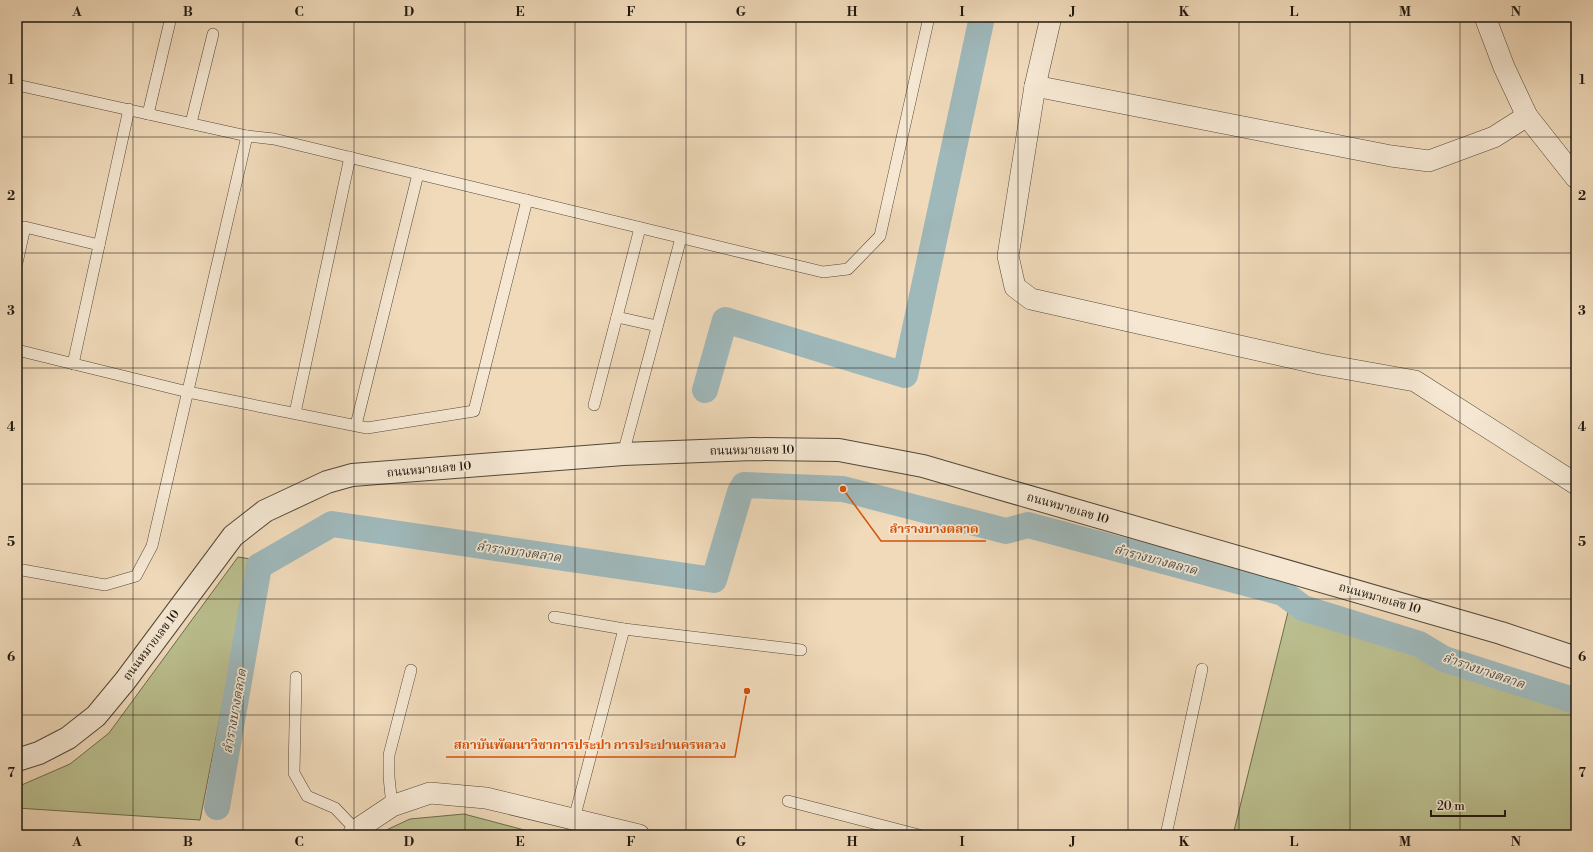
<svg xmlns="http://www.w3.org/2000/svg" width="1593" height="852" font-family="'Libre Bodoni','Noto Serif Thai',serif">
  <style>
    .green { fill: #bbbf8f; stroke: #6d6c4e }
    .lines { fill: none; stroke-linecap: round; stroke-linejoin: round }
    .canal { stroke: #9fb8ba; stroke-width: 26 }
    .service-casing { stroke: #534839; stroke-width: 12 }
    .minor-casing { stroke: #534839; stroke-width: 22 }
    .tertiary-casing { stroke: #534839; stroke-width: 24 }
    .service { stroke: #f5e7d2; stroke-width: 11 }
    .minor { stroke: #f5e7d2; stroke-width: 21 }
    .tertiary { stroke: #f5e7d2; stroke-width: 22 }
    .grid { fill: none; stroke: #1f180e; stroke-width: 1; stroke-opacity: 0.55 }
    .labels { text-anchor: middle; stroke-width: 3.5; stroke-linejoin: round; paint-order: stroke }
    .street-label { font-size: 12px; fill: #1f180e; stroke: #f5e7d2 }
    .water-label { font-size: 13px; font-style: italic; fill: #4c504a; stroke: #f5e7d2 }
    .leader { fill: none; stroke: #d4520c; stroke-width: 1.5 }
    .callout-dot { fill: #d4520c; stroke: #f5e7d2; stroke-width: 1.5 }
    .callout-label { font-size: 13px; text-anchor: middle; font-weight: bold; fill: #d4520c; stroke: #f5e7d2; stroke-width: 3.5; stroke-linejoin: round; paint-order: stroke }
    .neatline { fill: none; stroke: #1f180e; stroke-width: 1.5 }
    .grid-label { font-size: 13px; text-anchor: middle; font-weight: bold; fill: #1f180e }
  </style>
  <rect width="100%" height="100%" fill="#f0daba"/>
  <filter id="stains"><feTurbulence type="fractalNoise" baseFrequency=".005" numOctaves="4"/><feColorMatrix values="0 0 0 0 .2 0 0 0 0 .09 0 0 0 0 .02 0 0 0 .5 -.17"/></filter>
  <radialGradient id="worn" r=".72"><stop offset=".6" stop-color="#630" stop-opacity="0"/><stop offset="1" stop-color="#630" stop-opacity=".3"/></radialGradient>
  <!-- green -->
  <g class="green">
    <path d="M 238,557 L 251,559 L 200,820 L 17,808 L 17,787 L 70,764 L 109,733 Z"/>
    <path d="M 1288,612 L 1424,657 L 1445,669 L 1524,696 L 1533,676 L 1576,691 L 1576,835 L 1233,835 Z"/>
    <path d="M 464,814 L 543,835 L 380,835 L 382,832 L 410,819 Z"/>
  </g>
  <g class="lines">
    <!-- canal -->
    <g class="canal">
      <path d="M 705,390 L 725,320 L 905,375 L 982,17"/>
      <path d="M 217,807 L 259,566 L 332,524 L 714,580 L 740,492 L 744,485 L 843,489 L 1006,531 L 1028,525 L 1283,593 L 1303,608 L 1419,644 L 1444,659 L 1576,701"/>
    </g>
    <!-- service casing -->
    <g class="service-casing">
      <g id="service">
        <path d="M 17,85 L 247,136"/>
        <path d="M 148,114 L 171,17"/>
        <path d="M 191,123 L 213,34"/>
        <path d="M 17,263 L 25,227 L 99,245"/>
        <path d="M 617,317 L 657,326"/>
        <path d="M 17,350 L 188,392 L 367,428 L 474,411 L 527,200"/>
        <path d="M 73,364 L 129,109"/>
        <path d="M 594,405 L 640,228"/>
        <path d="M 295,413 L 350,157"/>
        <path d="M 356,425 L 418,174"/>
        <path d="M 623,454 L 681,238"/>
        <path d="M 17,569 L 105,585 L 136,576 L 152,546 L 247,136 L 274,139 L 823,272 L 848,269 L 880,236 L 929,17"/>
        <path d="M 554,617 L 624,629 L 801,650"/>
        <path d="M 296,677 L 294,773 L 307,796 L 335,808 L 356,830"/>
        <path d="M 788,801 L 919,835"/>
        <path d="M 392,806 L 389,777 L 389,755 L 411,670"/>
        <path d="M 574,819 L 624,629"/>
        <path d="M 1166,835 L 1202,669"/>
      </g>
    </g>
    <!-- minor casing -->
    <g class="minor-casing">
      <g id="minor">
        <path d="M 1051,17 L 1035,86 L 1008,256 L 1015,287 L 1031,299 L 1320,364 L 1415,381 L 1576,484"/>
        <path d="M 1485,17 L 1504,67 L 1527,116 L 1576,178"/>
        <path d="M 1035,86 L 1391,156 L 1429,161 L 1494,137 L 1527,116"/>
        <path d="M 353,835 L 356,830 L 392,806 L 430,793 L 486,798 L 639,835"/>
      </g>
    </g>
    <!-- tertiary casing -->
    <g class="tertiary-casing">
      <path id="tertiary" d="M 17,760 L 39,753 L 68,738 L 96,716 L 125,681 L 233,536 L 265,511 L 327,482 L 352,475 L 623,454 L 753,449 L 839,450 L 923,466 L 988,485 L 1501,633 L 1576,658"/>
    </g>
    <!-- service -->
    <use href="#service" class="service"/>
    <!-- minor -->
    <use href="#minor" class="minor"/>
    <!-- tertiary -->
    <use href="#tertiary" class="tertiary"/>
  </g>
  <!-- grid -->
  <path class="grid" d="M 133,17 L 133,835M 243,17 L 243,835M 354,17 L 354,835M 465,17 L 465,835M 575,17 L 575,835M 686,17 L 686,835M 796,17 L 796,835M 907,17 L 907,835M 1018,17 L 1018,835M 1128,17 L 1128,835M 1239,17 L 1239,835M 1350,17 L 1350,835M 1460,17 L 1460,835M 17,137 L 1576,137M 17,253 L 1576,253M 17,368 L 1576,368M 17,484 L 1576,484M 17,599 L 1576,599M 17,715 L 1576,715"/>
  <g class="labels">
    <!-- street labels -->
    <g class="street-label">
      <text transform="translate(752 450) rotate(-1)" y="4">ถนนหมายเลข 10</text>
      <text transform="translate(429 469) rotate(-5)" y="4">ถนนหมายเลข 10</text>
      <text transform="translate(1068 508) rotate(16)" y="4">ถนนหมายเลข 10</text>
      <text transform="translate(1380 598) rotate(16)" y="4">ถนนหมายเลข 10</text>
      <text transform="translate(151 645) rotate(-53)" y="4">ถนนหมายเลข 10</text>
    </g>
    <!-- water labels -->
    <g class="water-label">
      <text transform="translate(519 551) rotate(8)" y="5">ลำรางบางตลาด</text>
      <text transform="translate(1156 559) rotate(15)" y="5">ลำรางบางตลาด</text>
      <text transform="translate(1484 670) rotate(19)" y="5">ลำรางบางตลาด</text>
      <text transform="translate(234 711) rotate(-80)" y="5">ลำรางบางตลาด</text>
    </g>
  </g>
  <!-- callouts -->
  <path class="leader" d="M843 489L881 541H986M747 691L735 757H446"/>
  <g class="callout-dot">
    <circle cx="843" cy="489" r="4"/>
    <circle cx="747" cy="691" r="4"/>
  </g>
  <g class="callout-label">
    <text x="934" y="533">ลำรางบางตลาด</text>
    <text x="590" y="749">สถาบันพัฒนาวิชาการประปา การประปานครหลวง</text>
  </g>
  <!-- margin -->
  <rect width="1593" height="852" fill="none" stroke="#f0daba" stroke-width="44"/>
  <!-- scale -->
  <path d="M1431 810v6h74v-6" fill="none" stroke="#1f180e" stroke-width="2"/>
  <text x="1437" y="810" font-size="12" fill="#1f180e" stroke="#f5e7d2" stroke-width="3" paint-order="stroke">20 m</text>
  <rect x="22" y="22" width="1549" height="808" class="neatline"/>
  <g class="grid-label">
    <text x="77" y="16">A</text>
    <text x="188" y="16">B</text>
    <text x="299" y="16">C</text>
    <text x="409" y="16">D</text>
    <text x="520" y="16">E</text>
    <text x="631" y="16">F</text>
    <text x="741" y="16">G</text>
    <text x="852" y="16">H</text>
    <text x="962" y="16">I</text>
    <text x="1073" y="16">J</text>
    <text x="1184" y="16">K</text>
    <text x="1294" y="16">L</text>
    <text x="1405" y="16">M</text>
    <text x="1516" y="16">N</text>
    <text x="11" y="84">1</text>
    <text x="1582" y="84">1</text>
    <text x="11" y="200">2</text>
    <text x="1582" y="200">2</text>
    <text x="11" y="315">3</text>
    <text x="1582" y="315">3</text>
    <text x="11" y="431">4</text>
    <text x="1582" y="431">4</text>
    <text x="11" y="546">5</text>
    <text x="1582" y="546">5</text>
    <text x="11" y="661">6</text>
    <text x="1582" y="661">6</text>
    <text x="11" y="777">7</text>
    <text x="1582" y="777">7</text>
    <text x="77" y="846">A</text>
    <text x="188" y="846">B</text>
    <text x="299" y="846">C</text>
    <text x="409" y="846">D</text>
    <text x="520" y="846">E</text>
    <text x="631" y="846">F</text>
    <text x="741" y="846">G</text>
    <text x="852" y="846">H</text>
    <text x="962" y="846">I</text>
    <text x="1073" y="846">J</text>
    <text x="1184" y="846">K</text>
    <text x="1294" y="846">L</text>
    <text x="1405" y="846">M</text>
    <text x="1516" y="846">N</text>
  </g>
  <rect width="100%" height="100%" filter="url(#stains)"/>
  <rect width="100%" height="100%" fill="url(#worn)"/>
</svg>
